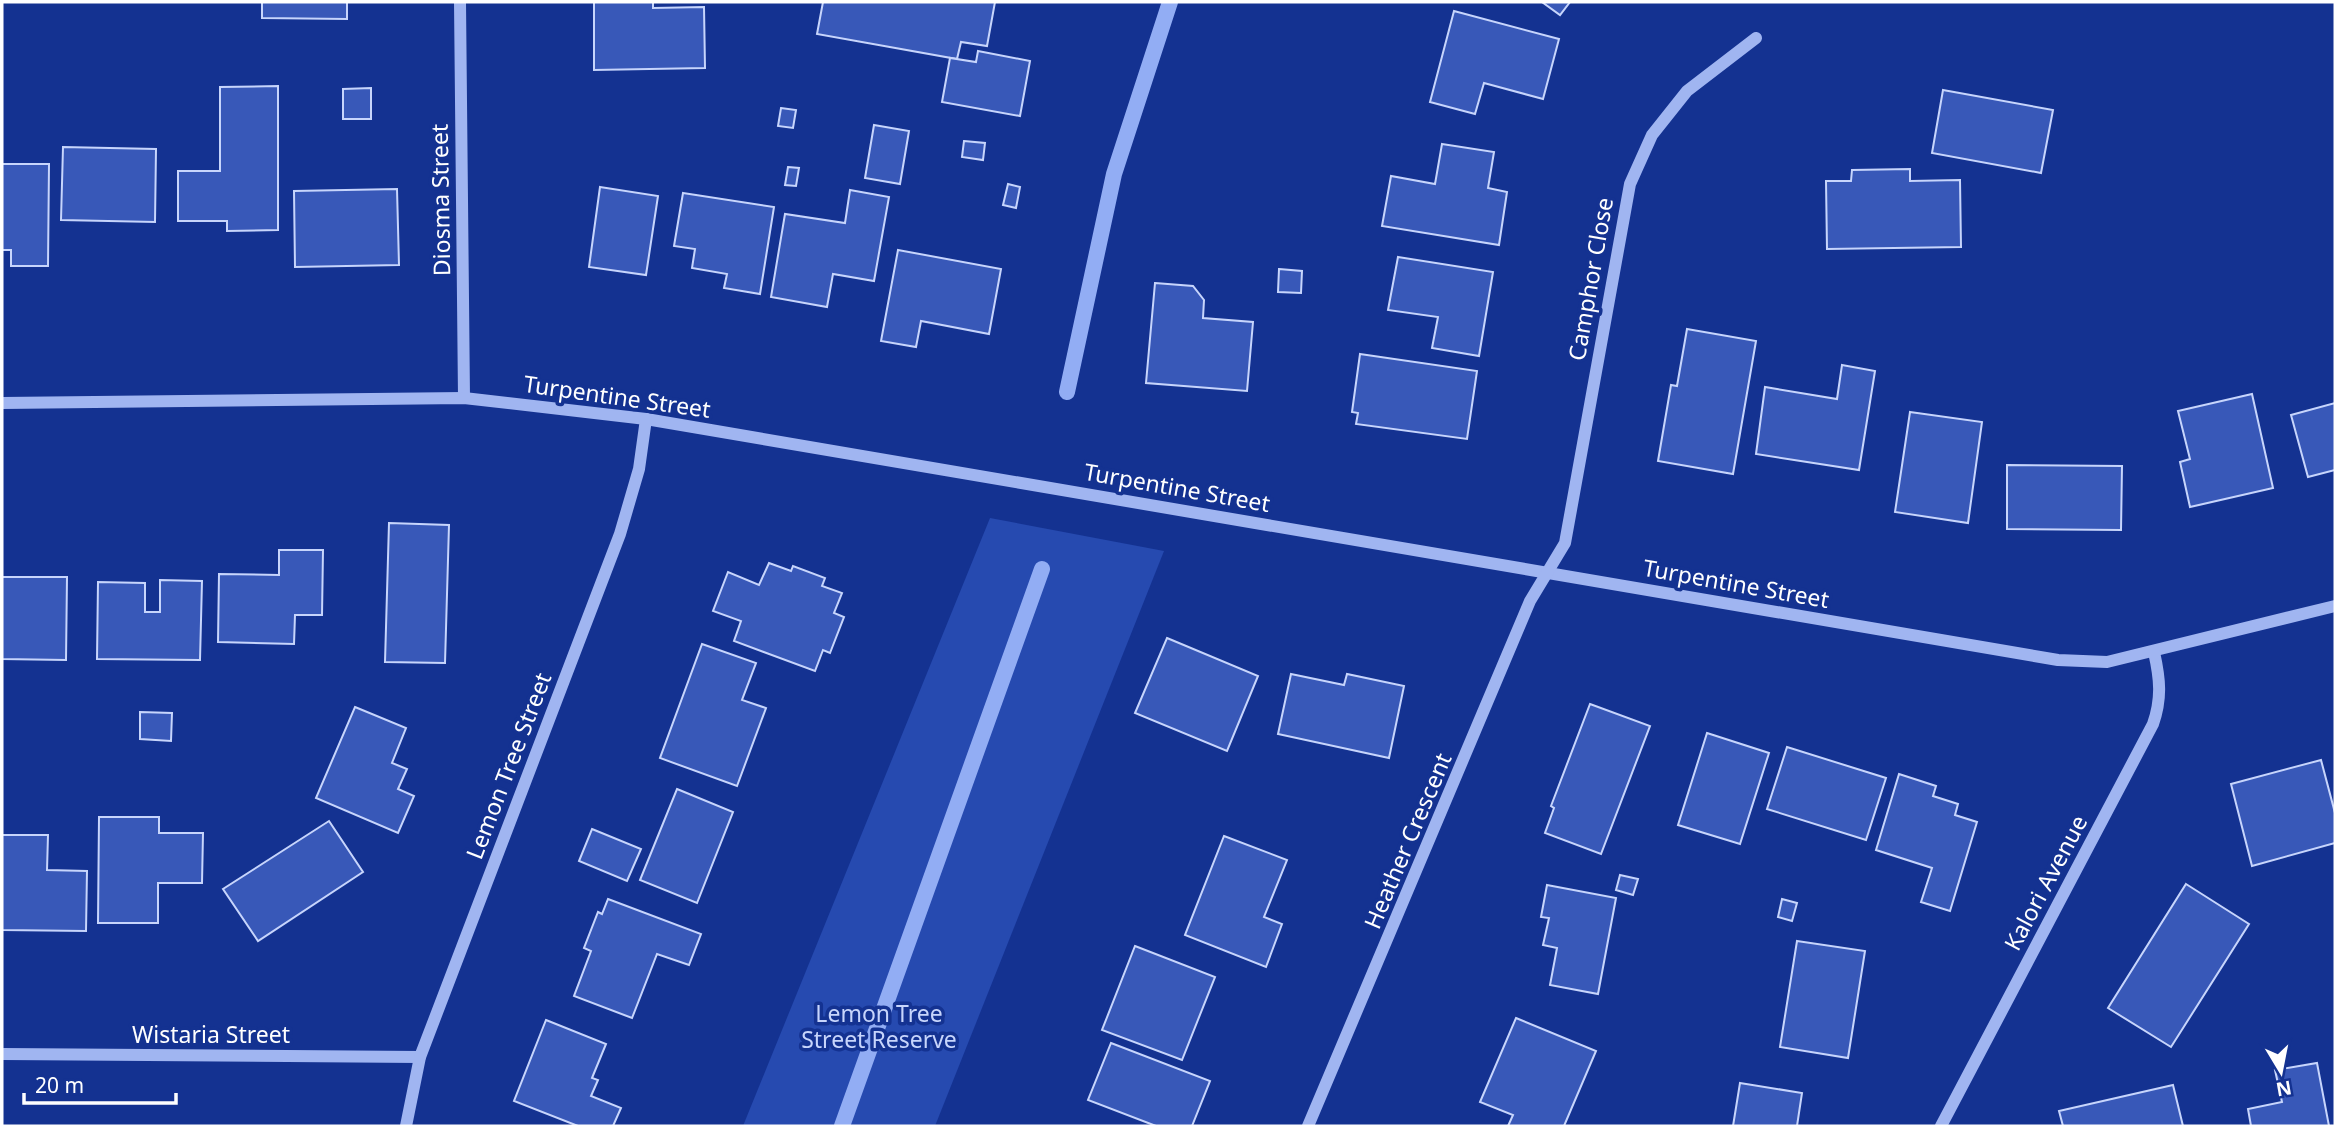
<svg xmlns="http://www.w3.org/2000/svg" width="2337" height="1128" font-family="'Noto Sans',sans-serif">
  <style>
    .green { fill: #264ab0 }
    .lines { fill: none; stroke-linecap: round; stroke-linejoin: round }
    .stream { stroke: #92adf4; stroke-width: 16 }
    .building { fill: #3858b8; stroke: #c7d5fc; stroke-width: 2 }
    .minor { stroke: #a0b5f1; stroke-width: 12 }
    .labels { text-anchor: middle; stroke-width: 7; stroke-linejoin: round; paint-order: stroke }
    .street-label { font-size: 23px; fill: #fff; stroke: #143291 }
    .park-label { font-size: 23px; fill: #c7d5fc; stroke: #143291 }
  </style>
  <rect width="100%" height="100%" fill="#143291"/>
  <!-- green -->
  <path class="green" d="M 990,518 L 1164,551 L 935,1126 L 743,1126 Z"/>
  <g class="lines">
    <!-- stream -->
    <g class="stream">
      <path d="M 1067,392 L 1114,174 L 1170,2"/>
      <path d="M 842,1126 L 1042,569"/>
    </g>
  </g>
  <!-- building -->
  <g class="building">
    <path d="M 262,2 L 347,2 L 347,19 L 262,18 Z"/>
    <path d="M 594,2 L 653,2 L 653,8 L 704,7 L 705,68 L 594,70 Z"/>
    <path d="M 823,2 L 995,2 L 987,46 L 961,42 L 957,59 L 817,34 Z"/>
    <path d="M 1542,2 L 1570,2 L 1560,15 Z"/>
    <path d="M 1454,11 L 1559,39 L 1543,99 L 1484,83 L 1475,114 L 1430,102 Z"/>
    <path d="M 978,51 L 1030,61 L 1020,116 L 942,102 L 950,58 L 976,62 Z"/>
    <path d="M 278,86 L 278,230 L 227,231 L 227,221 L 178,221 L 178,171 L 220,171 L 220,87 Z"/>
    <path d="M 371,88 L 371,119 L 343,119 L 343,89 Z"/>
    <path d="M 1943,90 L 2053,110 L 2041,173 L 1932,153 Z"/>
    <path d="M 781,108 L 796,110 L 793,128 L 778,126 Z"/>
    <path d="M 874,125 L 909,131 L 900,184 L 865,178 Z"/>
    <path d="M 964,141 L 985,143 L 983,160 L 962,157 Z"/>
    <path d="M 1442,144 L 1494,152 L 1488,188 L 1507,192 L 1499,245 L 1382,226 L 1391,176 L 1435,184 Z"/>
    <path d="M 63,147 L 156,149 L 155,222 L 61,220 Z"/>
    <path d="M 2,164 L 49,164 L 48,266 L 11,266 L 11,250 L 2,250 Z"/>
    <path d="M 788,167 L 799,168 L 796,186 L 785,185 Z"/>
    <path d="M 1910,169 L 1910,181 L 1960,180 L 1961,247 L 1827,249 L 1826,181 L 1851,181 L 1852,170 Z"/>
    <path d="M 1008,184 L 1020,187 L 1016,208 L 1003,205 Z"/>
    <path d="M 600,187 L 658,196 L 646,275 L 589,267 Z"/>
    <path d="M 397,189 L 399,265 L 295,267 L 294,191 Z"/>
    <path d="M 850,190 L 889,197 L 874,281 L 833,274 L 827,307 L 771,297 L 785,214 L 845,223 Z"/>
    <path d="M 683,193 L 774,207 L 760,294 L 724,288 L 727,274 L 692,268 L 695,249 L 674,246 Z"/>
    <path d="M 898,250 L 1001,269 L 989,334 L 921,321 L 916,347 L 881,341 Z"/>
    <path d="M 1398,257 L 1493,272 L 1479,356 L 1432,348 L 1438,317 L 1388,310 Z"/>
    <path d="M 1279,269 L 1302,271 L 1301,293 L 1278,292 Z"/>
    <path d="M 1155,283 L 1193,286 L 1204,300 L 1203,318 L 1253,322 L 1247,391 L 1146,383 Z"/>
    <path d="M 1687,329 L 1756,341 L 1733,474 L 1658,461 L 1671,385 L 1677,386 Z"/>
    <path d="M 1360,354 L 1477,371 L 1467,439 L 1356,424 L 1358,413 L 1352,412 Z"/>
    <path d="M 1842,365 L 1875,371 L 1859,470 L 1756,454 L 1765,387 L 1837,399 Z"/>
    <path d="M 2252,394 L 2273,488 L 2190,507 L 2180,462 L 2190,459 L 2178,411 Z"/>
    <path d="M 2335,403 L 2335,470 L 2308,477 L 2291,415 Z"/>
    <path d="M 1910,412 L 1982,422 L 1968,523 L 1895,512 Z"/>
    <path d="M 2007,465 L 2122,466 L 2121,530 L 2007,529 Z"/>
    <path d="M 389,523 L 449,525 L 445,663 L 385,662 Z"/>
    <path d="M 279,550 L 323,550 L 322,615 L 295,615 L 294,644 L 218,642 L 219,574 L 279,575 Z"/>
    <path d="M 769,563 L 791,571 L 793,566 L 825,578 L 822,586 L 842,593 L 834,613 L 844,617 L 830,653 L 823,650 L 815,671 L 734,641 L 741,621 L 713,611 L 728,572 L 759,585 Z"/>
    <path d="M 2,577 L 67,577 L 66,660 L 2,659 Z"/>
    <path d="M 160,580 L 202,581 L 200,660 L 97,659 L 98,582 L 145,583 L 145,612 L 160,612 Z"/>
    <path d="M 1167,638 L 1258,676 L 1227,751 L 1135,713 Z"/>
    <path d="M 702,644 L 756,663 L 742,700 L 766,708 L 737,786 L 660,758 Z"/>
    <path d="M 1291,674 L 1344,685 L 1347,674 L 1404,686 L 1389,758 L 1278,734 Z"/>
    <path d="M 1590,704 L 1650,726 L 1601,854 L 1545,833 L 1554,808 L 1551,806 Z"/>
    <path d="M 355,707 L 406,728 L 392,763 L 407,769 L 398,789 L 414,796 L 398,833 L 316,798 Z"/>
    <path d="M 140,712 L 172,713 L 171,741 L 140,739 Z"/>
    <path d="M 1707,733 L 1769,753 L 1740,844 L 1678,825 Z"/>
    <path d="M 1787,747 L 1886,778 L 1866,840 L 1767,809 Z"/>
    <path d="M 2321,760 L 2335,813 L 2335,843 L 2252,866 L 2231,784 Z"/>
    <path d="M 1899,774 L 1936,786 L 1933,796 L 1958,804 L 1955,815 L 1977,822 L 1950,911 L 1921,902 L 1932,868 L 1876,850 Z"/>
    <path d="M 677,789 L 733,812 L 697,903 L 640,880 Z"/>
    <path d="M 99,817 L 159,817 L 159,833 L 203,833 L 202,883 L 158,883 L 158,923 L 98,923 Z"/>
    <path d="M 329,821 L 363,872 L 258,941 L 223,889 Z"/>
    <path d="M 592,829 L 641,849 L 627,881 L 579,861 Z"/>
    <path d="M 2,835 L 48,835 L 47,870 L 87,871 L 86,931 L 2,930 Z"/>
    <path d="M 1224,836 L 1287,860 L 1264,917 L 1282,924 L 1266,967 L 1185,935 Z"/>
    <path d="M 1620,875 L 1638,879 L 1633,895 L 1616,890 Z"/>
    <path d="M 2186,884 L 2249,924 L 2171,1047 L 2108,1008 Z"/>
    <path d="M 1547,885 L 1616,898 L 1598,994 L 1550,985 L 1557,948 L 1543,945 L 1549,918 L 1541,917 Z"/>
    <path d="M 608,899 L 701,934 L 689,965 L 657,954 L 632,1018 L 574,996 L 591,951 L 584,948 L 598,912 L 602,914 Z"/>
    <path d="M 1782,899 L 1797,903 L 1792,921 L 1778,917 Z"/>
    <path d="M 1797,941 L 1865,951 L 1848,1058 L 1780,1047 Z"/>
    <path d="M 1135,946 L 1215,977 L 1182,1060 L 1102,1030 Z"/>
    <path d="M 1516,1018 L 1596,1051 L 1564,1126 L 1508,1126 L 1513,1115 L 1480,1102 Z"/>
    <path d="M 546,1020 L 606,1044 L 592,1078 L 598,1080 L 591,1096 L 621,1108 L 613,1126 L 578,1126 L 514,1101 Z"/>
    <path d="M 1111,1043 L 1210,1081 L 1192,1126 L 1156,1126 L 1088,1100 Z"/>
    <path d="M 2317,1063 L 2329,1126 L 2251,1126 L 2248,1109 L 2282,1102 L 2275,1070 Z"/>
    <path d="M 1740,1083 L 1802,1093 L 1797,1126 L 1733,1126 Z"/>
    <path d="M 2173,1085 L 2183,1126 L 2063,1126 L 2059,1111 Z"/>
  </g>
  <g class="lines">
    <!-- minor -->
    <g class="minor">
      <path d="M 460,2 L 464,398"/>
      <path d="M 2,403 L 464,398 L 646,419 L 2058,660 L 2107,662 L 2335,606"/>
      <path d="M 2,1054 L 420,1057"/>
      <path d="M 406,1126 L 420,1057 L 620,534 L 639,469 L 646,419"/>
      <path d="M 1308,1126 L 1530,601 L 1565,543 L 1630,184 L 1652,135 L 1687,91 L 1756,38"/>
      <path d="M 1941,1126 L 2153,724 C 2162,698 2160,679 2154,652"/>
    </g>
  </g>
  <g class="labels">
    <!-- street labels -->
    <g class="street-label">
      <text transform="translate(441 200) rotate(-91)" y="8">Diosma Street</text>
      <text transform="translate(1591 279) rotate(-80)" y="8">Camphor Close</text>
      <text transform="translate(617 397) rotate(8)" y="8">Turpentine Street</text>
      <text transform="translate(1177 488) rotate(10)" y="8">Turpentine Street</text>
      <text transform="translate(1736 584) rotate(10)" y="8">Turpentine Street</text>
      <text transform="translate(509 766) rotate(-69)" y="8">Lemon Tree Street</text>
      <text transform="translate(1408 841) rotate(-67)" y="8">Heather Crescent</text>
      <text transform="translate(2046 883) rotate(-62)" y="8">Kalori Avenue</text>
      <text x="211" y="1043">Wistaria Street</text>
    </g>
    <!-- park labels -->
    <g class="park-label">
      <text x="879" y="1022">Lemon Tree<tspan x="879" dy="26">Street Reserve</tspan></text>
    </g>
  </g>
  <!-- border -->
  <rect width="2337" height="1128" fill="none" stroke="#ffffff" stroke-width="7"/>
  <!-- north arrow -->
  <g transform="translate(2281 1072) rotate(170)" stroke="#143291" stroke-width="5" paint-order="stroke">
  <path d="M0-5L12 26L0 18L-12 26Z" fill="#ffffff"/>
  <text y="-10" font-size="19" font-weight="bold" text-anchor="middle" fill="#ffffff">N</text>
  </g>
  <!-- scale -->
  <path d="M24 1093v10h152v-10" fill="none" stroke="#ffffff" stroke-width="3.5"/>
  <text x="35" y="1093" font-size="21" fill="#ffffff" stroke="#143291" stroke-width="5" paint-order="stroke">20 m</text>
</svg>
